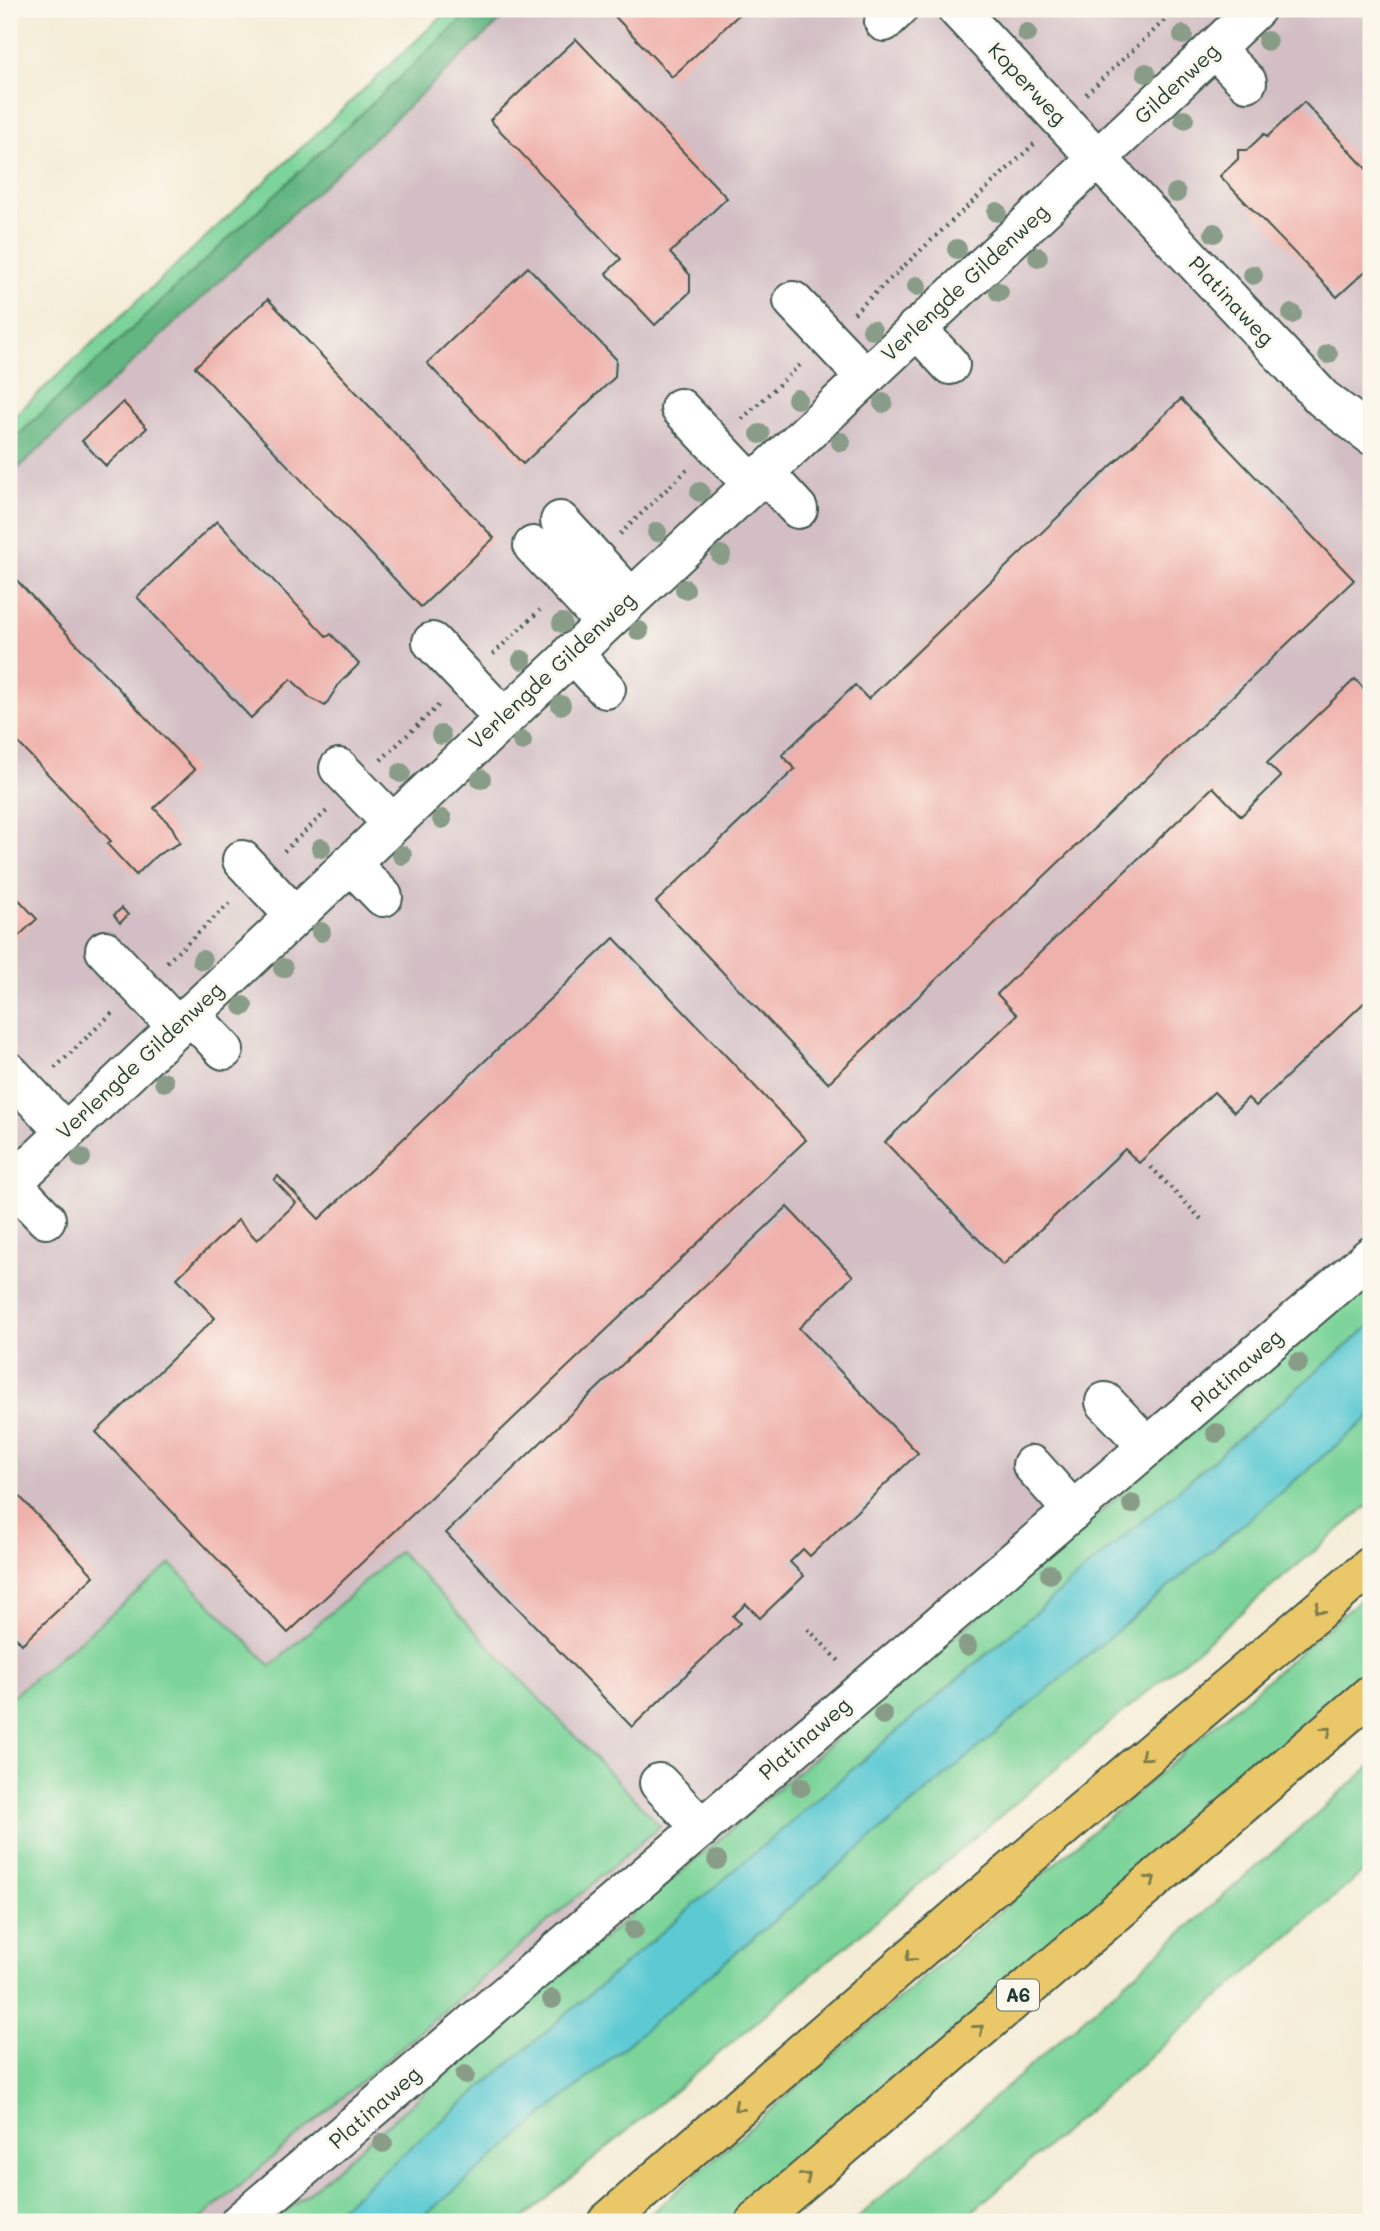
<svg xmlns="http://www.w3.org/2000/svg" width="1380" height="2231" font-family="Mali,sans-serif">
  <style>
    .industrial { fill: #d2bec4 }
    .green { fill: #7bd49a; stroke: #4d8867; stroke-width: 2 }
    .forest { fill: #64b682; stroke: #427a5b; stroke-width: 2 }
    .water { fill: #5dcad3; stroke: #3e8484; stroke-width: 2 }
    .building { fill: #efb1ab }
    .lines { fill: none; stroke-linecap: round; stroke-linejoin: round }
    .minor-casing { stroke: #3f574c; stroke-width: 42 }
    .highway-casing { stroke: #3f574c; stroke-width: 42 }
    .path { stroke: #3f574c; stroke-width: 4.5; stroke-dasharray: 2 5; stroke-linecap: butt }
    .minor { stroke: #fff; stroke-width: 38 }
    .highway { stroke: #eac769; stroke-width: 38 }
    .tree { fill: #899c88 }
    .oneway { stroke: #7a7b4c }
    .labels { text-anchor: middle; stroke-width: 6; stroke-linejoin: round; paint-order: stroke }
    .shield { fill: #fbf7ec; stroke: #61756b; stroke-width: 2 }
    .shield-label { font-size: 19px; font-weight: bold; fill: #1f3d34 }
    .street-label { font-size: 21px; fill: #1f3d34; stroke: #fbf7ec }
  </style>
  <rect width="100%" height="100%" fill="#fbf7ec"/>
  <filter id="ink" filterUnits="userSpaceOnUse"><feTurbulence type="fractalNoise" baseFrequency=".0143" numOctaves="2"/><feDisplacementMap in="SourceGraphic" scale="14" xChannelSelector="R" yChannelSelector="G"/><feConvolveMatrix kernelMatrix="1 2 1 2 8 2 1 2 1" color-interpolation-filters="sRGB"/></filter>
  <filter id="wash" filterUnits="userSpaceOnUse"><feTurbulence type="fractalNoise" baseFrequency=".00686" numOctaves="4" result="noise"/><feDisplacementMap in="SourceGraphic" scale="28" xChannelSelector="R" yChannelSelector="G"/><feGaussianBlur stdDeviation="1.57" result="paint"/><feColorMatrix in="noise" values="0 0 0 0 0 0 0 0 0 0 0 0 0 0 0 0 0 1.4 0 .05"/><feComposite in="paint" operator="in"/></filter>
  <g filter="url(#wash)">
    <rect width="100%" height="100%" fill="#f4ecd6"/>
    <!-- industrial -->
    <path class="industrial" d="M 470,9 L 1371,9 L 1371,1366 L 364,2222 L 9,2222 L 9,445 Z"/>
    <!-- green -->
    <g class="green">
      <path d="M 450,9 L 473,9 L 9,444 L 9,421 Z"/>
      <path d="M 1371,1279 L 1371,1325 L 324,2222 L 274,2222 Z"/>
      <path d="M 1371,1416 L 1371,1503 L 519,2222 L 417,2222 Z"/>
      <path d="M 399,1551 L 660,1826 L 197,2222 L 9,2222 L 9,1699 L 171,1564 L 271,1666 Z"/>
      <path d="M 1371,1590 L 1371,1671 L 735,2222 L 641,2222 Z"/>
      <path d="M 1371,1766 L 1371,1865 L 960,2222 L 853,2222 Z"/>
    </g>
    <!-- forest -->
    <path class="forest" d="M 473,9 L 513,9 L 9,477 L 9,444 Z"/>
    <!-- water -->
    <path class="water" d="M 1371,1325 L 1371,1416 L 417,2222 L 324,2222 Z"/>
    <g id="blocks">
      <!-- building -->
      <g class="building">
        <path d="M 608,9 L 745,9 L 672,77 Z"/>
        <path d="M 576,39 L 727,198 L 670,253 L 690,275 L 690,292 L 655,325 L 606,273 L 621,259 L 490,120 Z"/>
        <path d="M 1304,102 L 1371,174 L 1371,266 L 1337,297 L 1220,176 L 1238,159 L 1238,150 L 1247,150 L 1264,134 L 1267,137 Z"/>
        <path d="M 528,267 L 616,359 L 615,377 L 523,464 L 427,363 Z"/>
        <path d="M 268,299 L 494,538 L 421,607 L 195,367 Z"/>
        <path d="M 1181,399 L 1354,580 L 828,1083 L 656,902 L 795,769 L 782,755 L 855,685 L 868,699 Z"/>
        <path d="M 123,402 L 147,428 L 106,466 L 82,441 Z"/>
        <path d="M 217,521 L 327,637 L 331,634 L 359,664 L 339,684 L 325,706 L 309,697 L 291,679 L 251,718 L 137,597 Z"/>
        <path d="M 9,572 L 195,770 L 154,808 L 172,827 L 180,843 L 157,855 L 136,875 L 107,844 L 111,841 L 9,733 Z"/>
        <path d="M 1355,679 L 1371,696 L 1371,996 L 1256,1106 L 1248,1098 L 1234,1112 L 1214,1092 L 1139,1163 L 1125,1149 L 1003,1265 L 885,1142 L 1017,1015 L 997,994 L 1213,787 L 1241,816 L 1281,777 L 1267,763 Z"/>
        <path d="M 9,889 L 37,919 L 9,945 Z"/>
        <path d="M 122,908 L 128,915 L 120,923 L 114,915 Z"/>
        <path d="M 614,938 L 806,1140 L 288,1633 L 96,1432 L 215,1318 L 177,1278 L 238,1220 L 257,1240 L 296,1203 L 274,1180 L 278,1176 L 319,1219 Z"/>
        <path d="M 787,1207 L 853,1276 L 799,1328 L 918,1453 L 810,1556 L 803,1549 L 790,1562 L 804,1576 L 760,1618 L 746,1604 L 733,1616 L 740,1623 L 632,1727 L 446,1533 Z"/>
        <path d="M 9,1485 L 94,1576 L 22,1644 L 9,1630 Z"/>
      </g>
    </g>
  </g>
  <g filter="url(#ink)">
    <use href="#blocks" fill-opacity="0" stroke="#3f574c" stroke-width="2"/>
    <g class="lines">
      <!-- minor casing -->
      <g class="minor-casing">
        <g id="minor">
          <path d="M 957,9 L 1301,375 L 1322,398 L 1371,435"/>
          <path d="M 884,22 L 898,9"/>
          <path d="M 1214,49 L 1247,82"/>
          <path d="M 793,301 L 865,377"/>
          <path d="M 916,328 L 950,365"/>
          <path d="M 680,408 L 751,483"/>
          <path d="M 764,472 L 798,509"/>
          <path d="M 560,521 L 630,597"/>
          <path d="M 533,546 L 604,622"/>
          <path d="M 432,642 L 503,717"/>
          <path d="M 572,652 L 606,689"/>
          <path d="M 339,768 L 392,823"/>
          <path d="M 242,860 L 295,916"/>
          <path d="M 350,863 L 383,897"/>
          <path d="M 105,950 L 177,1027"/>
          <path d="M 190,1014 L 224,1050"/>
          <path d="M 9,1072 L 65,1132"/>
          <path d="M 12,1183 L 46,1219"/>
          <path d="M 9,1186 L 1256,9"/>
          <path d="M 1105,1402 L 1148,1447"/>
          <path d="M 1032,1465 L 1073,1511"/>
          <path d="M 659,1783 L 702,1828"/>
          <path d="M 240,2222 L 1371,1256"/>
        </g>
      </g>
      <!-- highway casing -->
      <g class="highway-casing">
        <g id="highway">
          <path d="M 607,2222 L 962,1913 L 1371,1566"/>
          <path d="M 755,2222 L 1371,1694"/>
        </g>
      </g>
      <!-- path -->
      <g class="path">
        <path d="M 1086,94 L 1177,9"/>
        <path d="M 854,313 L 1034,144"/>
        <path d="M 742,419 L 802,363"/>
        <path d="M 620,534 L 687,470"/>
        <path d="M 493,654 L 540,610"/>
        <path d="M 381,760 L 441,703"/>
        <path d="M 284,851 L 329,809"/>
        <path d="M 167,962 L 232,901"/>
        <path d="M 55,1068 L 112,1013"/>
        <path d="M 1151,1167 L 1202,1220"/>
        <path d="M 808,1629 L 840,1662"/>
      </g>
      <!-- minor -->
      <use href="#minor" class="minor"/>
      <!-- highway -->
      <use href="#highway" class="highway"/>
    </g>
    <!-- trees -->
    <g class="tree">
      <circle cx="1027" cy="33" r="10"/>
      <circle cx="1183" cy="35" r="10"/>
      <circle cx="1267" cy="41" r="10"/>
      <circle cx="1146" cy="73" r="10"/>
      <circle cx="1184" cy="119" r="10"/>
      <circle cx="1176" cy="193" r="10"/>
      <circle cx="997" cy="212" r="10"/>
      <circle cx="1214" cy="233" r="10"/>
      <circle cx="957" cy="249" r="10"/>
      <circle cx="1038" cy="257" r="10"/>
      <circle cx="1253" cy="275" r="10"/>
      <circle cx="917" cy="286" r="10"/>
      <circle cx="999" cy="292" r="10"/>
      <circle cx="1292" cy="314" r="10"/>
      <circle cx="872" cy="330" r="10"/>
      <circle cx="1328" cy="354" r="10"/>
      <circle cx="797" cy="399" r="10"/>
      <circle cx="883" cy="403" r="10"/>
      <circle cx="760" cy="434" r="10"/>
      <circle cx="841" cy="442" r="10"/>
      <circle cx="700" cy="492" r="10"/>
      <circle cx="657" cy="532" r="10"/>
      <circle cx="721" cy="555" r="10"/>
      <circle cx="685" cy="589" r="10"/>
      <circle cx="562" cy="623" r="10"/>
      <circle cx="639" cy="631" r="10"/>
      <circle cx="522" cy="660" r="10"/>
      <circle cx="561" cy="705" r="10"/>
      <circle cx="441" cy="735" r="10"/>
      <circle cx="522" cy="741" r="10"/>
      <circle cx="401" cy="773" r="10"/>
      <circle cx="481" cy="779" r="10"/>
      <circle cx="442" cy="819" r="10"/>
      <circle cx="321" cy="848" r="10"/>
      <circle cx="402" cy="855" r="10"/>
      <circle cx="321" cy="932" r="10"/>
      <circle cx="202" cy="960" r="10"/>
      <circle cx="283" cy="968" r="10"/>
      <circle cx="243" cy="1006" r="10"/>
      <circle cx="164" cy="1082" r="10"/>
      <circle cx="81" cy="1158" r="10"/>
      <circle cx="1298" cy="1363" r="10"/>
      <circle cx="1216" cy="1433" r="10"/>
      <circle cx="1132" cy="1504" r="10"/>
      <circle cx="1050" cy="1574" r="10"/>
      <circle cx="967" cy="1646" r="10"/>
      <circle cx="883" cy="1715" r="10"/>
      <circle cx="801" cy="1787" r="10"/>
      <circle cx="717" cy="1860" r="10"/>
      <circle cx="634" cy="1930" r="10"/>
      <circle cx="552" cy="1999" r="10"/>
      <circle cx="465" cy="2075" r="10"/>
      <circle cx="383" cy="2143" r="10"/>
    </g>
    <!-- one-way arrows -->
    <defs><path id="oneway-chevron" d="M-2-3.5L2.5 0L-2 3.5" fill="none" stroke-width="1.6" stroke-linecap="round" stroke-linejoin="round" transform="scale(1.75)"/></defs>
    <g class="oneway">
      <use href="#oneway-chevron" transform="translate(1319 1609) rotate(140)"/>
      <use href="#oneway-chevron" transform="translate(1327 1731) rotate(-40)"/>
      <use href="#oneway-chevron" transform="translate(1145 1756) rotate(139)"/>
      <use href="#oneway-chevron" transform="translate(1151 1880) rotate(-40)"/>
      <use href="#oneway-chevron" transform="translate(910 1957) rotate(139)"/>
      <use href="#oneway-chevron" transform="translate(979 2029) rotate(-41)"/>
      <use href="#oneway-chevron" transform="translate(738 2107) rotate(139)"/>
      <use href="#oneway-chevron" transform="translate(806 2177) rotate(-41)"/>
    </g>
  </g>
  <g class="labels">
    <!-- shield labels -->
    <rect class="shield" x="997" y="1979.5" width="42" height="31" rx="5"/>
    <g class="shield-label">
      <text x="1018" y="2002">A6</text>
    </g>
    <!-- street labels -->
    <g class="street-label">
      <text transform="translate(1027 84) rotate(47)" y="7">Koperweg</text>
      <text transform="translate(1177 84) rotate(-43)" y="7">Gildenweg</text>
      <text transform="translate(965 283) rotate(-43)" y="7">Verlengde Gildenweg</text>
      <text transform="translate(1231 301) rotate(47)" y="7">Platinaweg</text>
      <text transform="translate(552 671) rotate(-43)" y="7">Verlengde Gildenweg</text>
      <text transform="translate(140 1061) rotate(-43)" y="7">Verlengde Gildenweg</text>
      <text transform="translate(1237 1371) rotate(-41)" y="7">Platinaweg</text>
      <text transform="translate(805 1739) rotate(-41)" y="7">Platinaweg</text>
      <text transform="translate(375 2108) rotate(-41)" y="7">Platinaweg</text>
    </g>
  </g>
  <!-- margin -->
  <rect width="1380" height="2231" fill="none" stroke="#fbf7ec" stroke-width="35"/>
</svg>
